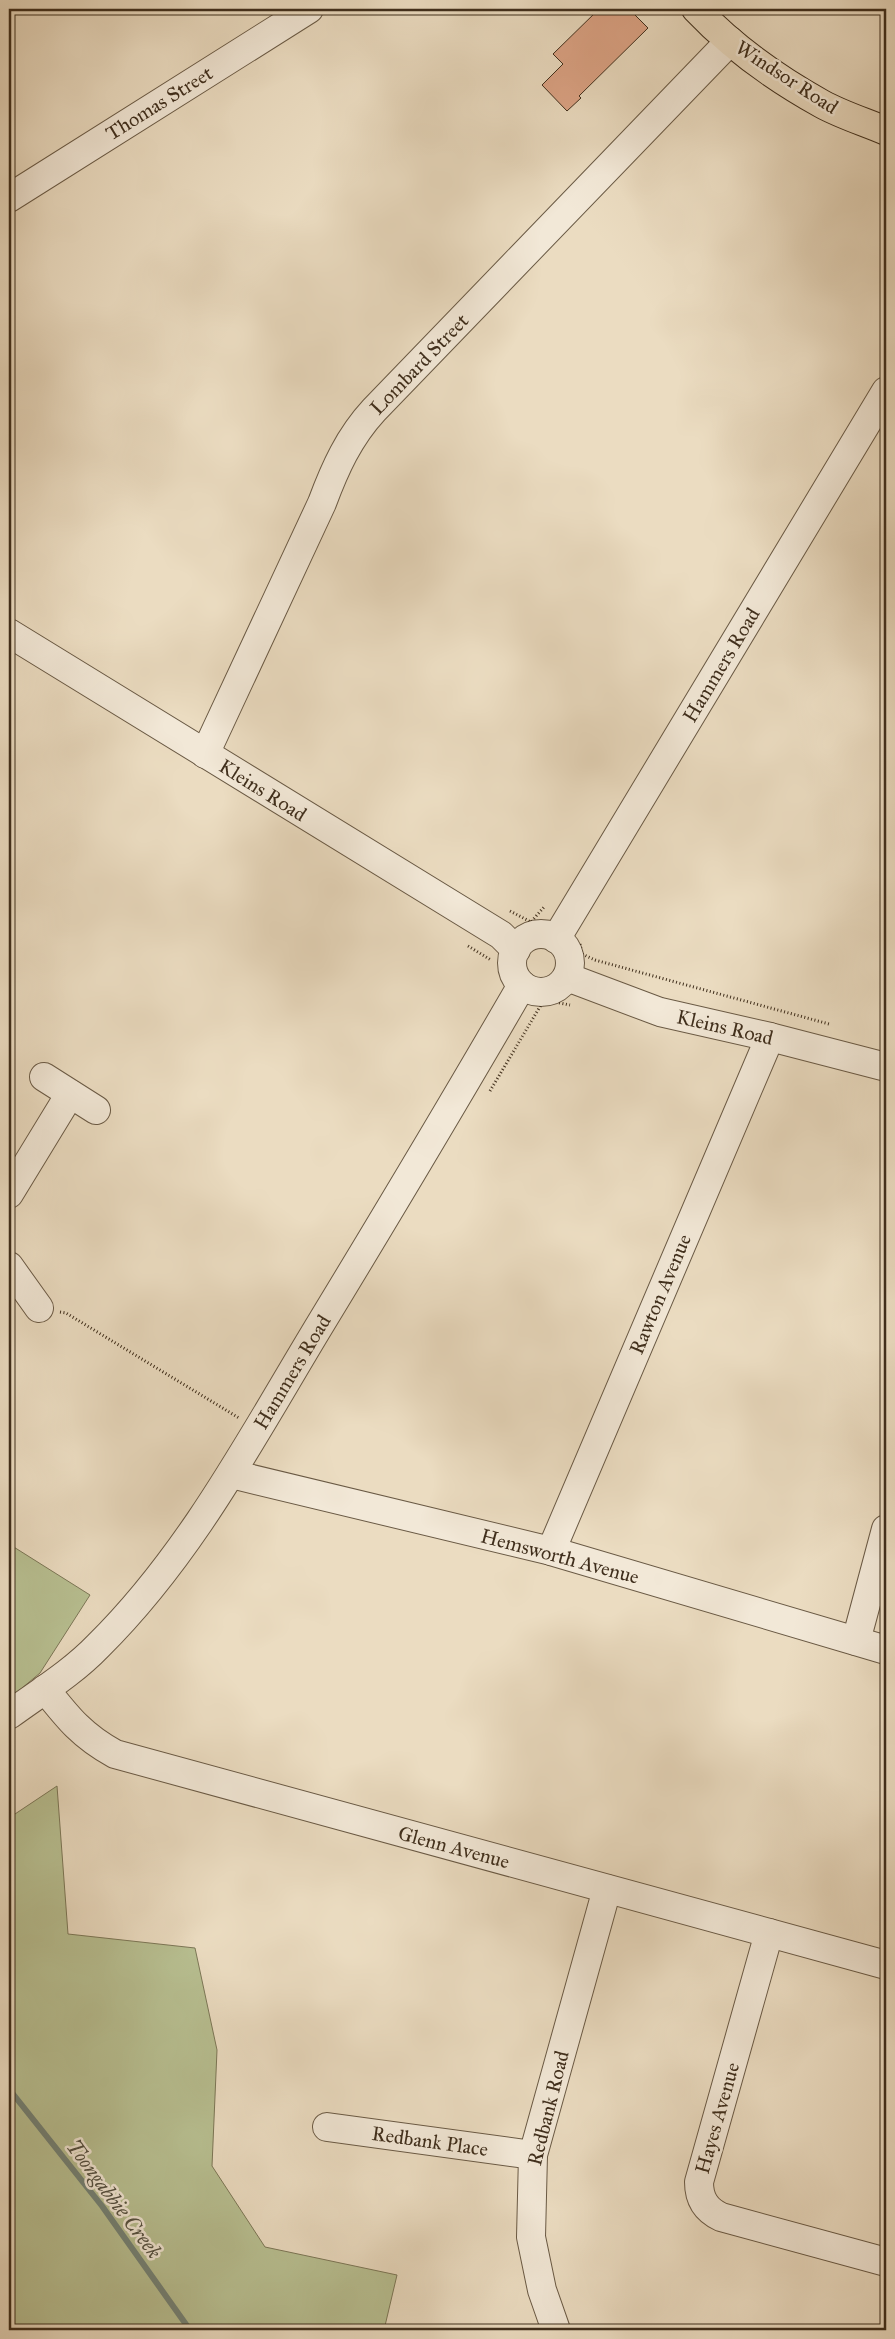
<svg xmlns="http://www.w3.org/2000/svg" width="895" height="2339" font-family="'IM FELL Great Primer',serif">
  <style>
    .green { fill: #b8c092; stroke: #7c7757 }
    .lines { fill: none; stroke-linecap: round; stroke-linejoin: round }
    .stream { stroke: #748377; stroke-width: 6 }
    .building { fill: #dca385; stroke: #3f2e1c }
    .minor-casing { stroke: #6a5a45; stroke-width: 30 }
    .major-casing { stroke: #3f2e1c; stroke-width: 30 }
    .path { stroke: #3f2e1c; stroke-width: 3; stroke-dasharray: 1 2.5; stroke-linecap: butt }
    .minor { stroke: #f2e8d7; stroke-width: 28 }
    .major { stroke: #ebdcc1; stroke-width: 28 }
    .labels { text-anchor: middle; stroke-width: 5; stroke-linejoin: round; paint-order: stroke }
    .street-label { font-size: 20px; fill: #3f2e1c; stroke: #f2e8d7 }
    .water-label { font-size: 21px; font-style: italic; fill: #555142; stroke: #f2e8d7 }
  </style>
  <rect width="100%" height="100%" fill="#ebdcc1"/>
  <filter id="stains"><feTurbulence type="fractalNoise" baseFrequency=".004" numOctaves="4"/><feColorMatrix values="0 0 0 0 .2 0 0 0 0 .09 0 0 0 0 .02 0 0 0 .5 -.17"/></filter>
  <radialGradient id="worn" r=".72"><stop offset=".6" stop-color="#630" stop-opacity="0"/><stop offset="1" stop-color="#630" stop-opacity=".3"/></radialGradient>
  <!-- green -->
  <g class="green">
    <path d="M 9,1544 L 90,1595 L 40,1673 L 9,1699 Z"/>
    <path d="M 57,1786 L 68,1934 L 195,1948 L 217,2050 L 212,2166 L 265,2247 L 397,2275 L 384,2330 L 9,2330 L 9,1818 Z"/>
  </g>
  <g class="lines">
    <!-- stream -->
    <path class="stream" d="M 9,2089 L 102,2206 L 190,2330"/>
  </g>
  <!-- building -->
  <path class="building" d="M 599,9 L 629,9 L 648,28 L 579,96 L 581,98 L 567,111 L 542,85 L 563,64 L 553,54 Z"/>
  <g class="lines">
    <!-- minor casing -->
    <g class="minor-casing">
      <g id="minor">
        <path d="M 9,198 L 309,9"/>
        <path d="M 9,633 L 501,935 L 516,950"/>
        <path d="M 205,754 L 322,503 C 335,468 349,437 374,410 L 730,41"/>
        <circle cx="541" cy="963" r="29"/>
        <path d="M 556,939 L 886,391"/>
        <path d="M 567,977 L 660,1012 L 770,1037 L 886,1067"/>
        <path d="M 44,1077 L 96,1110"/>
        <path d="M 9,1194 L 70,1094"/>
        <path d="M 9,1266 L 39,1308"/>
        <path d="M 231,1474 L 551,1551 L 886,1650"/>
        <path d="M 551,1551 L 770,1037"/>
        <path d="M 856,1641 L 886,1529"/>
        <path d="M 45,1689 C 68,1718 82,1736 115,1754 L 886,1965"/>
        <path d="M 9,1715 C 39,1693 72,1673 98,1646 C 192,1553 253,1435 321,1323 C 389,1211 456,1099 522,985"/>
        <path d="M 769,1933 L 699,2182 C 699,2199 706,2210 721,2217 L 886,2262"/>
        <path d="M 327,2127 L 533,2155"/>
        <path d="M 556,2330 L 542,2290 L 531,2237 L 533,2155 L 607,1889"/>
      </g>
    </g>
    <!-- major casing -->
    <g class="major-casing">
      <path id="major" d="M 696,9 C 731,46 777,79 822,104 C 842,115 865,122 886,131"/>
    </g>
    <!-- path -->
    <g class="path">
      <path d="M 510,911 L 531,922 L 544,907"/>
      <path d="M 580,944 L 582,954 L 595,960 L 829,1024"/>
      <path d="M 468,946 L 491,960"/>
      <path d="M 490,1091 L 541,1005 L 550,1001 L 570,1005"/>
      <path d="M 60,1312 L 66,1313 L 239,1418"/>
    </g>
    <!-- minor -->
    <use href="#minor" class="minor"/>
    <!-- major -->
    <use href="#major" class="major"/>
  </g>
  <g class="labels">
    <!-- street labels -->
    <g class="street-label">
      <text transform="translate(787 77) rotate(33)" y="7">Windsor Road</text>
      <text transform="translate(159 103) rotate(-32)" y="7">Thomas Street</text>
      <text transform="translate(419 364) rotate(-46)" y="7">Lombard Street</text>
      <text transform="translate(721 665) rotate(-59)" y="7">Hammers Road</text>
      <text transform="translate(263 790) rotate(32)" y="7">Kleins Road</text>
      <text transform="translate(725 1027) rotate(13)" y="7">Kleins Road</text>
      <text transform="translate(660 1294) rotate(-67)" y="7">Rawton Avenue</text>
      <text transform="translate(292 1372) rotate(-59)" y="7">Hammers Road</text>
      <text transform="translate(560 1556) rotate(15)" y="7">Hemsworth Avenue</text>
      <text transform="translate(454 1847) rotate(15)" y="7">Glenn Avenue</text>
      <text transform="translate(548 2108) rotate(-76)" y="7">Redbank Road</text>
      <text transform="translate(717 2118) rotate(-74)" y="7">Hayes Avenue</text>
      <text transform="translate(430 2141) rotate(8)" y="7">Redbank Place</text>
    </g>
    <!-- water labels -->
    <g class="water-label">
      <text transform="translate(114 2199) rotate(53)" y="7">Toongabbie Creek</text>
    </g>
  </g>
  <!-- margin -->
  <rect width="895" height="2339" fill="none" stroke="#ebdcc1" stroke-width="30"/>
  <rect x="10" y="10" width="875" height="2319" fill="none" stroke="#3f2e1c" stroke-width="2.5"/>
  <rect x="15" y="15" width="865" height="2309" fill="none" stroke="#3f2e1c"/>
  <rect width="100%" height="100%" filter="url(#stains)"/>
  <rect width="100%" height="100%" fill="url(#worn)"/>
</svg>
